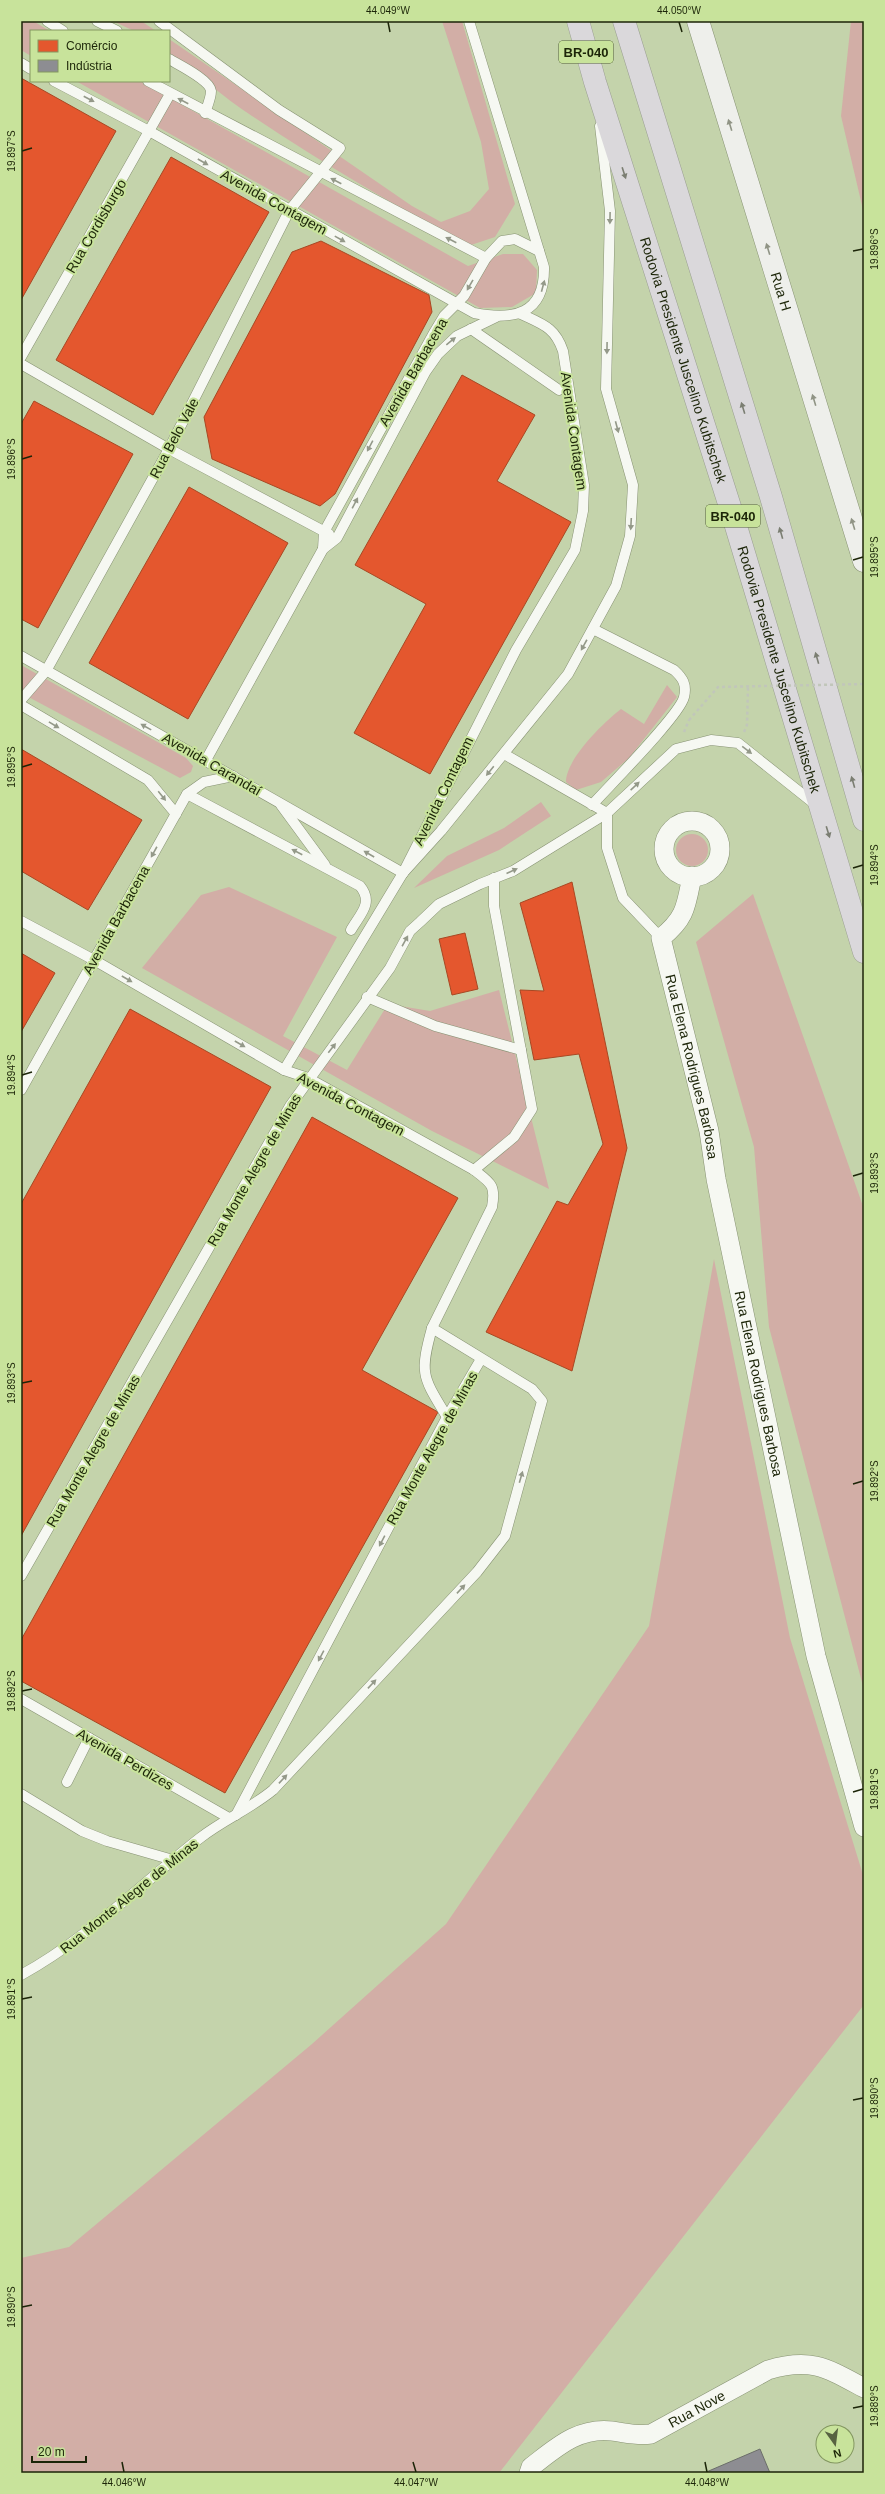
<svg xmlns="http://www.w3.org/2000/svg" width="885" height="2494" font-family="Arial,sans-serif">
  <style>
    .green { fill: #d2aea6 }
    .shops { fill: #e4572e; stroke: #a84823 }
    .industry { fill: #8d8d92; stroke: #6b6e69 }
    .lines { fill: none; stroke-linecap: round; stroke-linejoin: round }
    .lane-casing { stroke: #879273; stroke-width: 11 }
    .street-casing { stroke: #879273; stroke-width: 20 }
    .secondary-casing { stroke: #879273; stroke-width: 23 }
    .highway-casing { stroke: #9a9e92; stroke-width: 23 }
    .path { stroke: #c1c6ba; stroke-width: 2.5; stroke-dasharray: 3 3; stroke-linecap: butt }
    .lane { stroke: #f6f8f2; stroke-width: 10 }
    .street { stroke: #f6f8f2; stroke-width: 19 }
    .secondary { stroke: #eeefeb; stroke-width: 22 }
    .highway { stroke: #dad8db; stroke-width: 22 }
    .path-bridge { stroke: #c1c6ba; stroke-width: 2.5; stroke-dasharray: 3 3; stroke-linecap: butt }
    .oneway { fill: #949989 }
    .oneway2 { fill: #909485 }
    .oneway3 { fill: #7b7e72 }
    .ticks { fill: none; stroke: #1c2508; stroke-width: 1.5 }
    .labels { text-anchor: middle; stroke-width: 4; stroke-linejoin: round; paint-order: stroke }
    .shield { fill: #c8e39b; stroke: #505e34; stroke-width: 1 }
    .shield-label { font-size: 13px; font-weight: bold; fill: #1c2508 }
    .street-label { font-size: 14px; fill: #1c2508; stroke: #c8e39b }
    .neatline { fill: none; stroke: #1c2508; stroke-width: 1.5 }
    .ticks-label { font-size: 10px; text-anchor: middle; fill: #1c2508 }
  </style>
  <rect width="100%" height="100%" fill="#c4d3ab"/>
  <!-- green -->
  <g class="green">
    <path d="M 21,21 L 33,21 L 50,31 L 31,31 L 31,56 L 21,50 Z"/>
    <path d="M 113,21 L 141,21 L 156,31 L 134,31 Z"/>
    <path d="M 442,21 L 462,21 L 515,204 L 495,237 L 468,246 C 394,205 322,163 252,116 C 223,97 198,74 169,55 L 169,39 L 412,206 L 441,222 L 470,211 L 489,189 L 481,142 Z"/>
    <path d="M 851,21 L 864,21 L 864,214 L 841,116 Z"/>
    <path d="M 76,81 L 140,81 L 468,266 L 503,254 L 523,254 L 537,270 L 536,293 L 512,307 L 480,308 Z"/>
    <path d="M 21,665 L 186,758 L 193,766 L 191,772 L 180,778 L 21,693 Z"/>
    <path d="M 667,685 L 677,697 L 629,758 L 601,782 L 576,790 L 566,782 C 566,759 603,723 621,709 L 644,724 Z"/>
    <path d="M 541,802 L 551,816 L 499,850 L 414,888 L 447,856 L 504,828 Z"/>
    <circle cx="692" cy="850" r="16"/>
    <path d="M 229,887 L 337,937 L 283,1036 L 347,1070 L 388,1004 L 430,1011 L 499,990 L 549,1189 L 432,1131 L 142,968 L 201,895 Z"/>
    <path d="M 753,894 L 864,1209 L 864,1690 L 769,1327 L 754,1147 L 696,942 Z"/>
    <path d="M 714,1259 L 790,1638 L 864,1878 L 863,2006 L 499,2473 L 21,2473 L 21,2258 L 69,2247 L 312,2044 L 446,1924 L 649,1626 Z"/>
  </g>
  <!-- shops -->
  <g class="shops">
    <path d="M 21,78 L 116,131 L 21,300 Z"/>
    <path d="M 171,157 L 269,212 L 153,415 L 56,360 Z"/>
    <path d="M 321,241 L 429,295 L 432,312 L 335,494 L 320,506 L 212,459 L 204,417 L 292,252 Z"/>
    <path d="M 462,375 L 535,415 L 497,481 L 571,522 L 430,774 L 354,733 L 426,604 L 355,565 Z"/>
    <path d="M 34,401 L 133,454 L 38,628 L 21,619 L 21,424 Z"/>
    <path d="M 189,487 L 288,543 L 188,719 L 89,663 Z"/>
    <path d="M 21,749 L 142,820 L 88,910 L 21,871 Z"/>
    <path d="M 572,882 L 627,1148 L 572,1371 L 486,1332 L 557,1201 L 568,1205 L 603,1144 L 579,1054 L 534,1060 L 520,990 L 544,991 L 520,903 Z"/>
    <path d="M 465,933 L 478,989 L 452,995 L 439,939 Z"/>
    <path d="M 21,953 L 55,973 L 21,1032 Z"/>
    <path d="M 130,1009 L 271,1087 L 21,1536 L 21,1204 Z"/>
    <path d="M 312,1117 L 458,1198 L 362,1370 L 438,1412 L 225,1793 L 21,1681 L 21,1640 Z"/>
  </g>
  <!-- industry -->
  <path class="industry" d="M 760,2449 L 770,2473 L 704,2473 Z"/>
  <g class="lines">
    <!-- lane casing -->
    <g class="lane-casing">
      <g id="lane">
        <path d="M 47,21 L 63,31"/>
        <path d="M 97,21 L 117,31"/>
        <path d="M 169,59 C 179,65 210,80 211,91 C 211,98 207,107 205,113"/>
        <path d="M 21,63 L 31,69"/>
        <path d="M 54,81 L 149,131 L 474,313 C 514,321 545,314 544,267 L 469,21"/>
        <path d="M 148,81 L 486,258"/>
        <path d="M 471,329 L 559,390"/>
        <path d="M 21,357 L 170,94"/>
        <path d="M 21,364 L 169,449 L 329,534"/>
        <path d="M 323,549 L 324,532 L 435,331 L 444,316 L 464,296 L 486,258 L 502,241 L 515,239 L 539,251"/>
        <path d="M 21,656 L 403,873"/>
        <path d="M 21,700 L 46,671 L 169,449 L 289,211 L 340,148 L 279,110 L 159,21"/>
        <path d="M 21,705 L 148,780 L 176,814"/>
        <path d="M 504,754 L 607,813"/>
        <path d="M 206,760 L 323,549 L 337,538 L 426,371 L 438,354 L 457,336 L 496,317"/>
        <path d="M 187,794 L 360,886 C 374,903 360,914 351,930"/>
        <path d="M 281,805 L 325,865"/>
        <path d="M 592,805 C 609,786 680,715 684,697 C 687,685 683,678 674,670 L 593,629"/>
        <path d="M 607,813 L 607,848 L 623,898 L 661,938"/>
        <path d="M 403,873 L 441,831 L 568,674 L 616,586 L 630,536 L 633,485 L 606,389 L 610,211 L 600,126"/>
        <path d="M 21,921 L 94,960 L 284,1070 L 308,1078 L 474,1170 C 491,1183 496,1185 492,1207 L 432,1328 L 532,1389 L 542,1401 L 505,1536 L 477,1572 L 273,1790 C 250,1809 223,1820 200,1838 C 141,1884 87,1939 21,1975"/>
        <path d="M 367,997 L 435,1026 L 521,1050"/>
        <path d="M 284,1070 L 403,873 L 516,650 L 575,550 L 583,511 L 584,485 L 563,351 C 555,327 542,324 521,314"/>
        <path d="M 21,1090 L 187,794 L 204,782 L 233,776"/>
        <path d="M 474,1170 L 514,1137 L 532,1109 L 494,906 L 494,878"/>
        <path d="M 432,1328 C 419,1375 423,1377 447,1417"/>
        <path d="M 21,1576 L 290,1106 L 390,968 L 410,931 L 420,922 L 439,904 L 480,884 L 513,871 L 607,813 L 676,749 L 711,740 L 738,743 L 816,805"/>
        <path d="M 21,1699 L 229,1818"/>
        <path d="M 67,1782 L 89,1738"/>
        <path d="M 21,1794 L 82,1831 L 107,1841 L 173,1860"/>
        <path d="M 236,1815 L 447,1417 L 481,1359"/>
      </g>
    </g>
    <!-- street casing -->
    <g class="street-casing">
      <g id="street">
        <circle cx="692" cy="849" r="28"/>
        <path id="s1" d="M 692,876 C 686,906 686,918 661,938 L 709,1131 L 716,1179 L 816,1656 L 864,1827"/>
        <path id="s2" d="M 529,2473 L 531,2467 C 556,2448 578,2427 612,2431 C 627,2433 637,2436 651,2434 L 768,2370 C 811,2357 827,2368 864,2388"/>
      </g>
    </g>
    <!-- secondary casing -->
    <g class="secondary-casing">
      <g id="secondary">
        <path id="s3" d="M 698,21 L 864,561"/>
      </g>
    </g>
    <!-- highway casing -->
    <g class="highway-casing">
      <g id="highway">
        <path id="s4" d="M 578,21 L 595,82 L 732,513 L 864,952"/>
        <path d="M 624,21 L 771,497 L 864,820"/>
      </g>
    </g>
    <!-- path -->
    <g class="path">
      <path d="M 684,732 L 689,720"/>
      <path d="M 744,732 L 747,725 L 748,686"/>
    </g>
    <!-- lane -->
    <use href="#lane" class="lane"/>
    <!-- street -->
    <use href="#street" class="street"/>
    <!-- secondary -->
    <use href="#secondary" class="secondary"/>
    <!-- highway -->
    <use href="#highway" class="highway"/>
    <!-- path-bridge -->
    <path class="path-bridge" d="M 689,720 L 718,687 L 864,684"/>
  </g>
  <!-- one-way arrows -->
  <defs><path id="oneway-solid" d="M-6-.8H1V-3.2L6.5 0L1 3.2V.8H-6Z"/></defs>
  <g class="oneway">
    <use href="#oneway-solid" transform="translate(89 99) rotate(28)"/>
    <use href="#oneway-solid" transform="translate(183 101) rotate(-152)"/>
    <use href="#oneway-solid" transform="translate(203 162) rotate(30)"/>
    <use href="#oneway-solid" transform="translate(336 181) rotate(-153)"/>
    <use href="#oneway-solid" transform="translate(610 218) rotate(91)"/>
    <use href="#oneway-solid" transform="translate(340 239) rotate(29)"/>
    <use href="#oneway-solid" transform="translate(451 240) rotate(-153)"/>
    <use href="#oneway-solid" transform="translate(470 285) rotate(120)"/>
    <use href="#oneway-solid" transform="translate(543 286) rotate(-75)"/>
    <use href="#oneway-solid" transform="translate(451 341) rotate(-39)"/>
    <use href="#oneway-solid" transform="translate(607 348) rotate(91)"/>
    <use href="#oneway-solid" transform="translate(617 427) rotate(75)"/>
    <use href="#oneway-solid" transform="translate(370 446) rotate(118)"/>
    <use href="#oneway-solid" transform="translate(355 503) rotate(-62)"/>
    <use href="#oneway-solid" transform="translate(631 524) rotate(93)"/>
    <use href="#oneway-solid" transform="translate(584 645) rotate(119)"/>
    <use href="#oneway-solid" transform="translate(54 725) rotate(31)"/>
    <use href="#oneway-solid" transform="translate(146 727) rotate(-151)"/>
    <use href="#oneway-solid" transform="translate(747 750) rotate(37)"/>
    <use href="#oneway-solid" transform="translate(490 771) rotate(129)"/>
    <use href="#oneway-solid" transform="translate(635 786) rotate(-43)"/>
    <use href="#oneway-solid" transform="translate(162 796) rotate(51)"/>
    <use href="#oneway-solid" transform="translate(154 852) rotate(119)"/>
    <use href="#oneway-solid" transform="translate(297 852) rotate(-152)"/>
    <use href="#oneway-solid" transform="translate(369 854) rotate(-150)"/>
    <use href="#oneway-solid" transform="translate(512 871) rotate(-24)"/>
    <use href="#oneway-solid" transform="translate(405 941) rotate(-61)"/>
    <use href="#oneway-solid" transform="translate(127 979) rotate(30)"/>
    <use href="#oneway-solid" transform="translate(240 1044) rotate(30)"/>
    <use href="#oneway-solid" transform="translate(332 1048) rotate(-52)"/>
    <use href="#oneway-solid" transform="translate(521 1477) rotate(-74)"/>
    <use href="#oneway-solid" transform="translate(382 1541) rotate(118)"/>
    <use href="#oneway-solid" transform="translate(461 1589) rotate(-47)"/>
    <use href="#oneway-solid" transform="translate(321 1656) rotate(118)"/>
    <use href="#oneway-solid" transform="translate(372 1684) rotate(-47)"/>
    <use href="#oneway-solid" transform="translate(283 1779) rotate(-47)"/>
  </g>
  <g class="oneway2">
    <use href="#oneway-solid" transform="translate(730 125) rotate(-107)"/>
    <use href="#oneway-solid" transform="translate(768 249) rotate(-107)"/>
    <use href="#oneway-solid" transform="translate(814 400) rotate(-107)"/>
    <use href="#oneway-solid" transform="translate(853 524) rotate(-107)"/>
  </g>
  <g class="oneway3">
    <use href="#oneway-solid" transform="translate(624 173) rotate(72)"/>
    <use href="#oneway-solid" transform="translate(743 408) rotate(-107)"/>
    <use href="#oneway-solid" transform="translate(781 533) rotate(-106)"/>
    <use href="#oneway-solid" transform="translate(817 658) rotate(-106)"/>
    <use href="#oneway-solid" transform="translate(853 782) rotate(-106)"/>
    <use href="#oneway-solid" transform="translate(828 832) rotate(73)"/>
  </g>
  <!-- ticks -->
  <path class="ticks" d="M 388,22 L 390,32M 679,22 L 682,32M 22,151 L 32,148M 853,251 L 863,249M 22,459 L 32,456M 853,560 L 863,557M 22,767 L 32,764M 853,868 L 863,865M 22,1075 L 32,1072M 853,1176 L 863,1173M 22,1383 L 32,1381M 853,1484 L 863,1481M 22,1691 L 32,1689M 853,1792 L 863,1789M 22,1999 L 32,1997M 853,2100 L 863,2098M 22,2307 L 32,2305M 853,2408 L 863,2406M 122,2462 L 124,2472M 413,2462 L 416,2472M 705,2462 L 707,2472"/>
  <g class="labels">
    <!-- shield labels -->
    <g class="shield">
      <rect x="559" y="41" width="54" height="22" rx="3"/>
      <rect x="706" y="505" width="54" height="22" rx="3"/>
    </g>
    <g class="shield-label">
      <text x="586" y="57">BR-040</text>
      <text x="733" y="521">BR-040</text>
    </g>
    <!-- street labels -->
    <g class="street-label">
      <text transform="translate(274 202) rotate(29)" y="5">Avenida Contagem</text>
      <text transform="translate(96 226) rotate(-60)" y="5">Rua Cordisburgo</text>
      <text dy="5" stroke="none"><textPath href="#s3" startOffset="283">Rua H</textPath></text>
      <text dy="5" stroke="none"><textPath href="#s4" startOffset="355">Rodovia Presidente Juscelino Kubitschek</textPath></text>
      <text transform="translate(413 372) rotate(-60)" y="5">Avenida Barbacena</text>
      <text transform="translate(574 431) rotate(82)" y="5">Avenida Contagem</text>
      <text transform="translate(174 438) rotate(-62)" y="5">Rua Belo Vale</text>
      <text dy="5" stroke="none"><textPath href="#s4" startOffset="679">Rodovia Presidente Juscelino Kubitschek</textPath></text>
      <text transform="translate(212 764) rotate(30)" y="5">Avenida Carandaí</text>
      <text transform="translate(443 791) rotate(-64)" y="5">Avenida Contagem</text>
      <text transform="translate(116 920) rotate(-61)" y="5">Avenida Barbacena</text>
      <text dy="5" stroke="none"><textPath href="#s1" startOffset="204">Rua Elena Rodrigues Barbosa</textPath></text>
      <text transform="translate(351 1104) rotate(28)" y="5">Avenida Contagem</text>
      <text transform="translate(254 1170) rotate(-60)" y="5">Rua Monte Alegre de Minas</text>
      <text dy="5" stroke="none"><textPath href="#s1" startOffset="528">Rua Elena Rodrigues Barbosa</textPath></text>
      <text transform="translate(432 1448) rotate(-61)" y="5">Rua Monte Alegre de Minas</text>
      <text transform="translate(93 1451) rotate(-60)" y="5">Rua Monte Alegre de Minas</text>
      <text transform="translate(125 1759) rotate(30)" y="5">Avenida Perdizes</text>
      <text transform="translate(129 1896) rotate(-39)" y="5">Rua Monte Alegre de Minas</text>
      <text dy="5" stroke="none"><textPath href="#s2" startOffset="189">Rua Nove</textPath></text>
    </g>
  </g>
  <!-- border -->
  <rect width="885" height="2494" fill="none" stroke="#c8e39b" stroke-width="44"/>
  <!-- legend -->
  <rect x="30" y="30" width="140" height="52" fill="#c8e39b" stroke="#839760"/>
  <rect x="38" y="40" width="20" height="12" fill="#e4572e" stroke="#839760"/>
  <text x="66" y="50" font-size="12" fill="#1c2508">Comércio</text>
  <rect x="38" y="60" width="20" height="12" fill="#8d8d92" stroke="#839760"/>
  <text x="66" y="70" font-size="12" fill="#1c2508">Indústria</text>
  <!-- north arrow -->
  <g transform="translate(835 2444) rotate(166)"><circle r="19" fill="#c8e39b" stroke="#839760"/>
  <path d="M0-3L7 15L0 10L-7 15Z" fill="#576241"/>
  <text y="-6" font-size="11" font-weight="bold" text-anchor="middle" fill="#1c2508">N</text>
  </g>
  <!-- scale -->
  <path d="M32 2456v6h54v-6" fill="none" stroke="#1c2508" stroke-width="2"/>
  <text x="38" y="2456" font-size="12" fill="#1c2508" stroke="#c8e39b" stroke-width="3" paint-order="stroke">20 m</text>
  <rect x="22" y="22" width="841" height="2450" class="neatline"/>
  <g class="ticks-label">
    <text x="388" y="14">44.049°W</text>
    <text x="679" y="14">44.050°W</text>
    <text transform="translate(11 151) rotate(-90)" y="4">19.897°S</text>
    <text transform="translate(874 249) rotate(-90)" y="4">19.896°S</text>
    <text transform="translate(11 459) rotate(-90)" y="4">19.896°S</text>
    <text transform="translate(874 557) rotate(-90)" y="4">19.895°S</text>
    <text transform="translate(11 767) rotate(-90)" y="4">19.895°S</text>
    <text transform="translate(874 865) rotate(-90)" y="4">19.894°S</text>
    <text transform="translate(11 1075) rotate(-90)" y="4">19.894°S</text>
    <text transform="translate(874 1173) rotate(-90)" y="4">19.893°S</text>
    <text transform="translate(11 1383) rotate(-90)" y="4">19.893°S</text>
    <text transform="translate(874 1481) rotate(-90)" y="4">19.892°S</text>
    <text transform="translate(11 1691) rotate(-90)" y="4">19.892°S</text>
    <text transform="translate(874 1789) rotate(-90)" y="4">19.891°S</text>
    <text transform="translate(11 1999) rotate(-90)" y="4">19.891°S</text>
    <text transform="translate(874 2098) rotate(-90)" y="4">19.890°S</text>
    <text transform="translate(11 2307) rotate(-90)" y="4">19.890°S</text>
    <text transform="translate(874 2406) rotate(-90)" y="4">19.889°S</text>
    <text x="124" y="2486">44.046°W</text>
    <text x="416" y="2486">44.047°W</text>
    <text x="707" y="2486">44.048°W</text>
  </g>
</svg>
